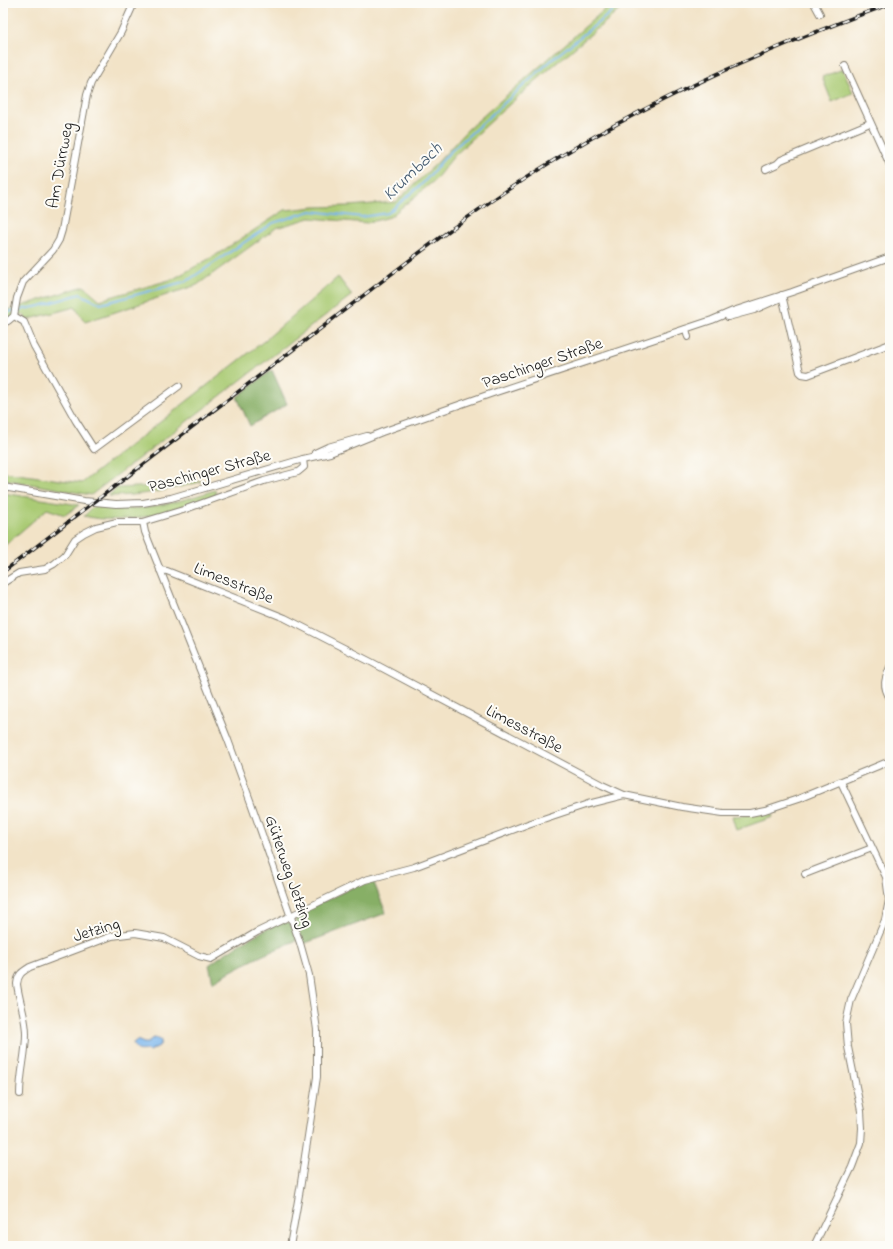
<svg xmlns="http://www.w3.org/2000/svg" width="893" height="1249" font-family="'Indie Flower',sans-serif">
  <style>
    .green { fill: #aacb74; stroke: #637448 }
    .forest { fill: #87af66; stroke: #526641 }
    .water { fill: #7ab5ec; stroke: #4b6884 }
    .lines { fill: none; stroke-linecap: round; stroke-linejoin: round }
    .stream { stroke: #7ab5ec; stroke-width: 2 }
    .minor-casing { stroke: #878072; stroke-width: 8 }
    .minor { stroke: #fff; stroke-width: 6 }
    .rail-casing { stroke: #1c1c1c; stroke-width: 3.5 }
    .rail { stroke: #fdfcf7; stroke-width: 2; stroke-dasharray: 6; stroke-linecap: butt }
    .labels { text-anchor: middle; stroke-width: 4; stroke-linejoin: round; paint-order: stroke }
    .street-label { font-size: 17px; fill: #1c1c1c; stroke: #fdfcf7 }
    .water-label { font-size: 18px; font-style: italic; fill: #42596f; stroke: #fdfcf7 }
  </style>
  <rect width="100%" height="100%" fill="#fdfcf7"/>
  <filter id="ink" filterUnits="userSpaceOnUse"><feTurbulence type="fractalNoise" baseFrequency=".025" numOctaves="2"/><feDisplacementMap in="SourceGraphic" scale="8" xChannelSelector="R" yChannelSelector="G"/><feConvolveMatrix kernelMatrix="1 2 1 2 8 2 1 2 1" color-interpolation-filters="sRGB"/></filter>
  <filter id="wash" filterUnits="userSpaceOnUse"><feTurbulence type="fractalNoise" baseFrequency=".012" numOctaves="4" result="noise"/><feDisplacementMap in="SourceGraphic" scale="16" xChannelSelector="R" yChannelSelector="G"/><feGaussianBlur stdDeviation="0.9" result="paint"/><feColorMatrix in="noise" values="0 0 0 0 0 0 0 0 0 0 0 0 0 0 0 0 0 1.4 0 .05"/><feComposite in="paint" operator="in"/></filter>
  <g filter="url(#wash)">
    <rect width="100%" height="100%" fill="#f2e3c7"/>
    <!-- green -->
    <g class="green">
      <path d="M 612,3 L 628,3 L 554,65 L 502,111 L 454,156 L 435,180 L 390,217 L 367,223 L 310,218 L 276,228 L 197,285 L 85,322 L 75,307 L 26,320 L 24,314 L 3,319 L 3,310 L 12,309 L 84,286 L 100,300 L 173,279 L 216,255 L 285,210 L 315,207 L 349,206 L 396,202 L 438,162 L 467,130 Z"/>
      <path d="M 843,69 L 853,93 L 832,102 L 822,77 Z"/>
      <path d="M 338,277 L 352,295 L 91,495 L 3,479 L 3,472 L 82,483 L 264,341 Z"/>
      <path d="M 188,480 L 203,481 C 171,490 140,496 108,496 L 117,488 L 157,486 Z"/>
      <path d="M 215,490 L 216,495 C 172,510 131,527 84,516 L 94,506 C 103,507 112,509 122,509 C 154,509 185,500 215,490 Z"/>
      <path d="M 3,493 L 79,505 L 65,515 L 47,509 L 3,547 Z"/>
      <path d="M 771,811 L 773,817 L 736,830 L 732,816 L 750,815 Z"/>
    </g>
    <!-- forest -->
    <g class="forest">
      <path d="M 272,370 L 287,404 L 250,426 L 237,397 Z"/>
      <path d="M 372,878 L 386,913 L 303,944 L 295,918 L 297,914 Z"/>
      <path d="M 285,922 L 290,923 L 297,940 C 268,953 239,965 213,982 L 209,965 C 227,951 263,928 285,922 Z"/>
    </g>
    <!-- water -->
    <path class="water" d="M 155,1038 L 161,1040 L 161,1043 L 159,1046 L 149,1051 L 146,1050 C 139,1052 135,1050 133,1043 L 137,1040 L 144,1043 L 148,1043 L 151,1039 Z"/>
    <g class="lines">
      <!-- stream -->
      <path class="stream" d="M 3,313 L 40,306 L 80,294 L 101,304 L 187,281 L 273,223 L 311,211 L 362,217 L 388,213 L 423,183 L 448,154 L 555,57 L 604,18 L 621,3"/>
    </g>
  </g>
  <g filter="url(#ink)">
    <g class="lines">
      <!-- minor casing -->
      <g class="minor-casing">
        <g id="minor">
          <path d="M 814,3 L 820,14"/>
          <path d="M 845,66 L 890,165"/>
          <path d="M 766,169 L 777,164 L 781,160 L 870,123"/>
          <path d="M 782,295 L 800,372 L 802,374 L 808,375 L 890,344"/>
          <path d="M 14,316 L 24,322 L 34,346 L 76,421 L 94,449 L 179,386"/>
          <path d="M 728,317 L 754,310 L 781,298"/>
          <path d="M 3,323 L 8,321 L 14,316 L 17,298 L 23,282 L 53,250 L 59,240 L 62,230 L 87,95 L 91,83 L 121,32 L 134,3"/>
          <path d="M 686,329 L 688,337"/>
          <path d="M 315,453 L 328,447 L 367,436"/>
          <path d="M 3,487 L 84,501 L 116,504 L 143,503 L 171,498 L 303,459 L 330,453 L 382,432 L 493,393 L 712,320 L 733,311 L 792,292 L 890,257"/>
          <path d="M 143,522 L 145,532 L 228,740 L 251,803 L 300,943 L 309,975 L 317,1030 L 317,1077 L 300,1189 L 290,1246"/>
          <path d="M 160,570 L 167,571 L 285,618 L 373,663 L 602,785 L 624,795 L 682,807 L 723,813 L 750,813 L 765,810 L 798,799 L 890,761"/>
          <path d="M 3,583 L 19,573 L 45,569 L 54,564 L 65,555 L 75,539 L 84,533 L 96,527 L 117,522 L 143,522 L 183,510 L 264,481 L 298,472 L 304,467 L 303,459"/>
          <path d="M 890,667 C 885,679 882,686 890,698"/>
          <path d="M 805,874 L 872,848"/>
          <path d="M 20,1094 C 20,1073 26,1054 26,1034 C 26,1017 19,1001 17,984 C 18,974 22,972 30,967 L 112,936 L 135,933 L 164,938 L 199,956 L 211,959 L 257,932 L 365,880 L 414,867 L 528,824 L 588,804 L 624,795"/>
          <path d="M 814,1246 L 852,1167 L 861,1143 L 862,1128 L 861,1111 L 848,1047 L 846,1023 L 851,1000 L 885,920 L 889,900 L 886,877 L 841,782"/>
        </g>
      </g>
      <!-- minor -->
      <use href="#minor" class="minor"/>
      <!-- rail casing -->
      <g class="rail-casing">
        <path id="rail" d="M 3,572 C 110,489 217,407 324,326 C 404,264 484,201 571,150 C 672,90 779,44 890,4"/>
      </g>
      <!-- rail -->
      <use href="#rail" class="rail"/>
    </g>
  </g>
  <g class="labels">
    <!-- street labels -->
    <g class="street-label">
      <text transform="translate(59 165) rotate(-80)" y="6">Am Dürrweg</text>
      <text transform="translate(542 362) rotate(-19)" y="6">Paschinger Straße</text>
      <text transform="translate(209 470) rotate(-15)" y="6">Paschinger Straße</text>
      <text transform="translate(234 582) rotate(22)" y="6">Limesstraße</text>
      <text transform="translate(525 728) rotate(28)" y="6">Limesstraße</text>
      <text transform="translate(290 871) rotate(71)" y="6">Güterweg Jetzing</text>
      <text transform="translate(96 929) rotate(-17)" y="6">Jetzing</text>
    </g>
    <!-- water labels -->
    <g class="water-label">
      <text transform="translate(412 171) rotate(-44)" y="6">Krumbach</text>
    </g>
  </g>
  <!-- margin -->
  <rect width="893" height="1249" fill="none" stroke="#fdfcf7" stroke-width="16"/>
</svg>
